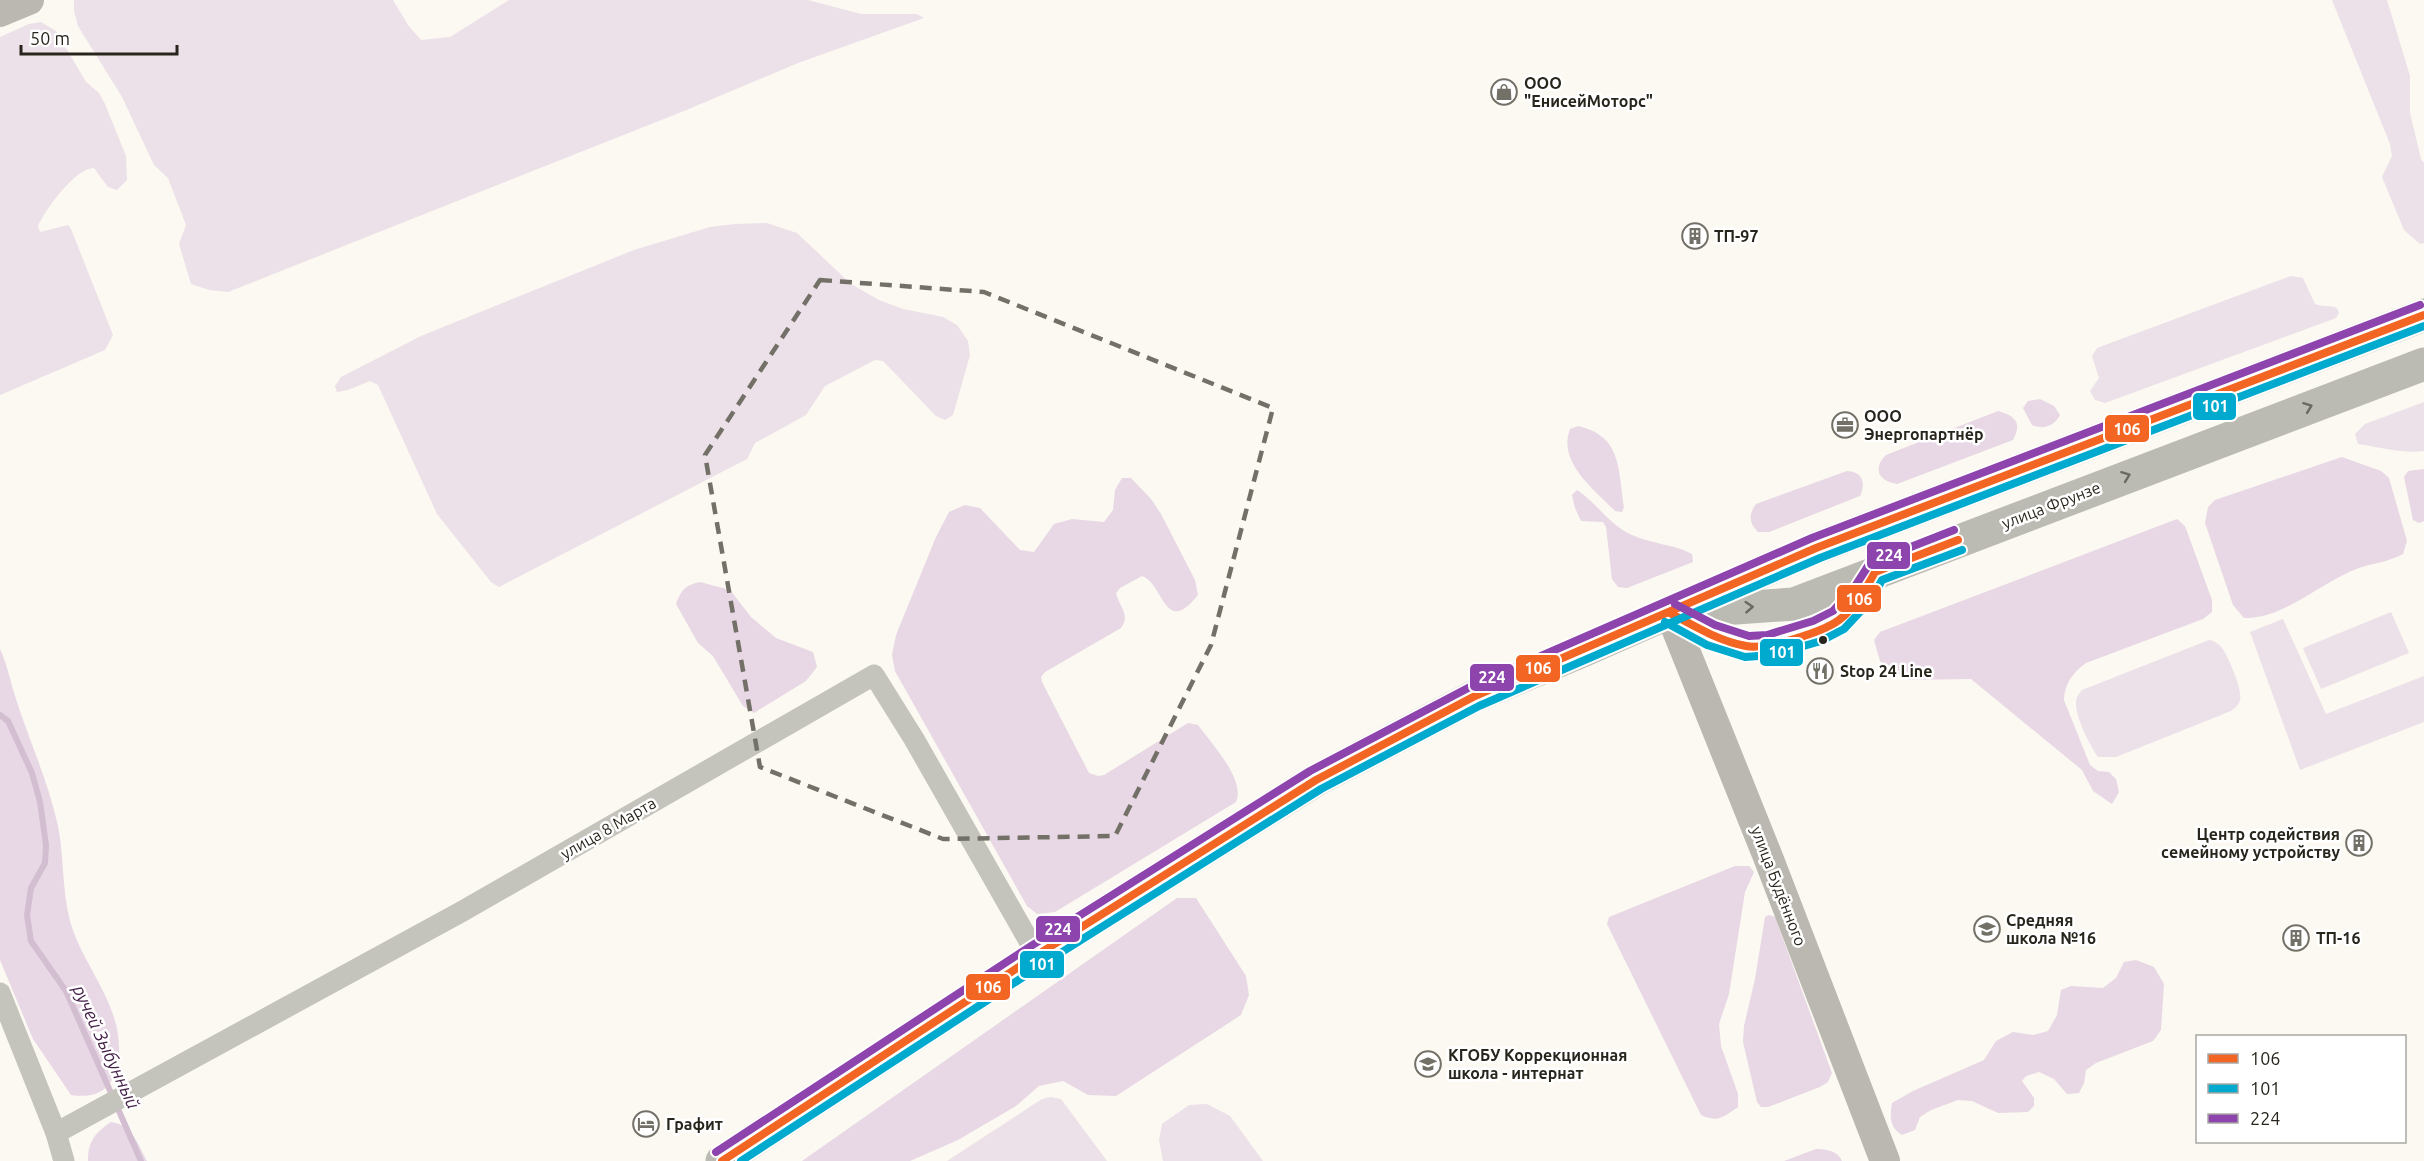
<svg xmlns="http://www.w3.org/2000/svg" width="2424" height="1161" font-family="Ubuntu,sans-serif">
  <style>
    .green { fill: #ece0e9 }
    .forest { fill: #e8d7e5 }
    .lines { fill: none; stroke-linecap: round; stroke-linejoin: round }
    .stream { stroke: #d2bdd1; stroke-width: 6 }
    .street { stroke: #c4c3bc; stroke-width: 21 }
    .secondary { stroke: #bab8b0; stroke-width: 30 }
    .primary { stroke: #bcbbb3; stroke-width: 33 }
    .bus-1-casing { stroke: #fff; stroke-width: 12 }
    .bus-2-casing { stroke: #fff; stroke-width: 12 }
    .bus-3-casing { stroke: #fff; stroke-width: 12 }
    .bus-1 { stroke: #f26522; stroke-width: 8 }
    .bus-2 { stroke: #00a9ce; stroke-width: 8 }
    .bus-3 { stroke: #8e44ad; stroke-width: 8 }
    .oneway { stroke: #6b6960 }
    .marked { fill: none; stroke: #727067; stroke-width: 4.5; stroke-dasharray: 12 8; stroke-linejoin: round }
    .bus-dot { fill: #28261c; stroke: #fff; stroke-width: 2 }
    .labels { text-anchor: middle; stroke-width: 5; stroke-linejoin: round; paint-order: stroke }
    .poi-label { font-size: 16px; font-weight: bold; fill: #28261c; stroke: #fff; text-anchor: start }
    .street-label { font-size: 16px; fill: #28261c; stroke: #fff }
    .water-label { font-size: 18px; font-style: italic; fill: #452049; stroke: #fff }
    .line-badge { stroke: #fff; stroke-width: 2 }
    .badge-label { font-size: 16px; text-anchor: middle; font-weight: bold; fill: #fff }
  </style>
  <rect width="100%" height="100%" fill="#fbf9f1"/>
  <!-- green -->
  <g class="green">
    <path d="M 74,0 L 393,0 L 408,25 L 421,40 L 450,37 L 509,0 L 808,0 L 861,14 L 917,14 L 924,18 L 798,63 L 684,111 L 228,292 L 209,290 L 191,284 L 179,244 L 186,225 L 168,178 L 154,165 L 122,97 L 78,26 L 74,11 Z"/>
    <path d="M 2332,0 L 2387,0 L 2410,76 L 2410,113 L 2421,159 L 2424,163 L 2424,243 L 2420,244 L 2404,230 L 2382,177 L 2392,156 L 2390,144 Z"/>
    <path d="M 41,22 L 56,31 L 86,82 L 99,93 L 105,104 L 126,156 L 127,180 L 117,190 L 108,187 L 94,168 C 75,168 45,210 38,226 L 40,232 L 68,225 L 71,229 L 113,335 L 105,350 L 0,395 L 0,37 L 29,24 Z"/>
    <path d="M 767,223 L 797,233 L 851,284 L 879,300 L 903,309 L 943,317 L 957,325 L 968,341 L 970,355 L 953,415 L 945,420 L 936,416 L 883,361 L 875,360 L 825,386 L 806,415 L 755,443 L 747,459 L 499,587 L 491,582 L 437,514 L 378,385 L 370,381 L 348,390 L 337,392 L 335,386 L 341,377 L 421,336 L 634,250 L 710,227 L 735,224 Z"/>
    <path d="M 2291,276 L 2303,278 L 2315,304 C 2323,307 2329,305 2337,308 L 2339,313 L 2336,318 L 2105,403 L 2095,400 L 2090,391 L 2099,378 L 2092,356 L 2097,348 Z"/>
    <path d="M 2424,402 L 2424,451 C 2402,454 2380,447 2358,444 L 2355,434 L 2365,424 Z"/>
    <path d="M 2391,612 L 2409,653 L 2321,689 L 2303,648 Z"/>
    <path d="M 2283,619 L 2326,714 L 2424,676 L 2424,722 L 2300,770 L 2250,632 Z"/>
    <path d="M 2209,640 C 2215,641 2221,645 2224,651 C 2229,659 2243,691 2240,700 C 2239,705 2235,708 2231,711 L 2116,757 L 2098,757 C 2090,746 2075,716 2076,703 C 2076,697 2079,694 2082,690 Z"/>
    <path d="M 1050,1097 L 1061,1099 L 1107,1161 L 947,1161 L 1042,1099 Z"/>
    <path d="M 1207,1104 L 1230,1116 L 1263,1161 L 1163,1161 L 1159,1140 L 1162,1124 L 1189,1105 Z"/>
  </g>
  <!-- forest -->
  <g class="forest">
    <path d="M 2040,399 L 2054,406 L 2060,415 C 2054,426 2044,430 2032,425 L 2023,408 L 2028,401 Z"/>
    <path d="M 1998,411 C 2016,416 2022,423 2013,440 L 1897,484 C 1879,481 1872,469 1886,455 Z"/>
    <path d="M 1578,426 C 1622,436 1618,469 1624,507 L 1622,512 L 1615,511 C 1595,490 1557,462 1570,429 Z"/>
    <path d="M 2342,457 L 2381,471 L 2389,478 L 2407,541 L 2403,554 C 2388,562 2374,563 2359,568 C 2322,581 2283,620 2244,618 L 2233,605 L 2205,523 L 2208,507 L 2215,500 Z"/>
    <path d="M 2424,469 L 2424,521 L 2419,523 L 2413,520 L 2404,477 L 2408,471 Z"/>
    <path d="M 1847,471 C 1863,472 1866,483 1860,496 L 1769,532 L 1758,532 C 1749,523 1748,515 1756,504 Z"/>
    <path d="M 1122,478 L 1131,478 L 1151,499 L 1161,514 L 1195,580 L 1198,595 C 1164,638 1164,583 1142,576 L 1120,588 L 1116,593 C 1119,607 1131,614 1121,628 L 1045,672 L 1041,677 L 1042,682 L 1089,773 L 1098,776 L 1104,775 L 1188,723 L 1198,725 C 1211,743 1246,780 1236,802 L 1055,912 L 1037,914 L 1027,906 L 895,671 L 892,655 L 896,635 L 936,537 L 949,512 L 965,505 L 980,508 L 1020,550 L 1034,552 L 1054,524 L 1072,519 L 1104,522 L 1113,510 L 1115,490 Z"/>
    <path d="M 1577,490 C 1597,503 1609,525 1632,535 C 1651,544 1674,544 1692,554 L 1693,562 L 1627,588 L 1618,587 L 1612,579 L 1606,527 L 1603,522 L 1581,521 L 1575,508 L 1572,495 Z"/>
    <path d="M 2177,519 L 2185,526 L 2212,600 L 2212,612 L 2203,619 L 2086,663 C 2073,672 2064,685 2064,700 L 2090,765 L 2098,771 L 2109,772 L 2116,779 L 2119,792 L 2112,804 L 2093,791 L 2082,770 L 1971,679 L 1909,680 L 1891,671 L 1880,661 L 1874,640 L 1880,632 Z"/>
    <path d="M 700,582 L 730,590 L 751,617 L 776,638 L 813,652 L 817,667 L 806,681 L 754,713 L 743,706 L 713,656 L 698,643 L 676,604 C 681,591 685,585 700,582 Z"/>
    <path d="M 0,649 C 7,664 10,680 15,696 C 29,740 48,781 58,826 C 64,857 62,890 70,921 C 82,965 121,1003 119,1052 C 117,1083 104,1100 71,1095 L 33,1039 L 0,960 Z"/>
    <path d="M 1735,866 L 1749,866 L 1754,872 L 1745,892 L 1729,994 L 1719,1024 L 1721,1046 L 1738,1094 L 1738,1107 C 1723,1117 1718,1123 1701,1115 L 1607,924 L 1609,917 Z"/>
    <path d="M 1177,898 L 1196,898 L 1246,976 L 1249,995 L 1241,1015 L 1116,1096 L 1088,1095 L 1063,1081 L 1039,1086 L 1016,1106 L 958,1140 L 910,1161 L 802,1161 Z"/>
    <path d="M 1769,915 L 1775,917 L 1832,1073 L 1828,1082 L 1820,1087 L 1768,1107 L 1761,1107 L 1757,1102 L 1743,1042 L 1744,1026 L 1755,979 L 1765,917 Z"/>
    <path d="M 2136,960 L 2154,967 L 2164,984 L 2161,1030 L 2153,1041 L 2096,1063 L 2086,1070 L 2084,1083 L 2079,1093 L 2067,1094 L 2054,1079 L 2039,1072 L 2026,1076 L 2022,1081 L 2034,1098 L 2034,1106 L 2028,1112 L 1998,1113 L 1972,1101 L 1958,1100 L 1931,1110 L 1920,1117 L 1915,1130 L 1902,1135 C 1889,1127 1890,1116 1892,1103 L 1913,1091 L 1984,1060 L 1996,1041 L 2013,1032 L 2033,1035 L 2048,1031 L 2057,1015 L 2061,990 L 2071,986 L 2103,988 L 2116,978 L 2124,962 Z"/>
    <path d="M 111,1122 C 132,1125 138,1144 147,1161 L 88,1161 C 88,1141 95,1133 111,1122 Z"/>
    <path d="M 1816,1149 C 1826,1149 1838,1151 1842,1161 L 1784,1161 Z"/>
  </g>
  <g class="lines">
    <!-- stream -->
    <path class="stream" d="M 0,715 L 8,721 L 32,773 L 40,802 L 46,845 L 45,863 L 31,888 L 27,915 L 31,941 L 66,991 L 141,1161"/>
    <!-- street -->
    <g class="street">
      <path d="M 0,993 L 56,1133 L 64,1161"/>
      <path d="M 56,1133 L 461,912 L 874,675 L 914,739 L 1037,955"/>
    </g>
    <!-- secondary -->
    <g class="secondary">
      <path d="M 0,12 L 29,0"/>
      <path d="M 1670,613 L 1768,857 L 1885,1161"/>
    </g>
    <!-- primary -->
    <g class="primary">
      <path d="M 1693,611 L 1794,604 L 2424,364"/>
      <path d="M 722,1161 L 1037,955 L 1316,780 L 1475,696 L 1580,652 L 1816,548 L 2424,315"/>
    </g>
    <!-- bus-1 casing -->
    <g class="bus-1-casing">
      <g id="bus-1">
        <path d="M 1670,613 C 1694,626 1719,641 1746,646 C 1766,650 1823,632 1839,620 C 1855,608 1866,589 1875,572 L 1958,540"/>
        <path d="M 722,1161 L 1037,955 L 1316,780 L 1475,696 L 1816,548 L 2424,315"/>
      </g>
    </g>
    <!-- bus-2 casing -->
    <g class="bus-2-casing">
      <g id="bus-2">
        <path d="M 1665,622 L 1707,645 L 1745,657 L 1772,655 L 1821,641 L 1844,629 L 1871,600 L 1882,580 L 1962,550"/>
        <path d="M 741,1161 L 1043,964 L 1321,789 L 1479,706 L 1820,558 L 2424,326"/>
      </g>
    </g>
    <!-- bus-3 casing -->
    <g class="bus-3-casing">
      <g id="bus-3">
        <path d="M 1675,604 L 1715,625 L 1749,636 L 1767,635 L 1813,621 L 1833,611 L 1854,588 L 1870,563 L 1954,530"/>
        <path d="M 716,1152 L 1031,946 L 1310,771 L 1470,687 L 1812,538 L 2420,305"/>
      </g>
    </g>
    <!-- bus-1 -->
    <use href="#bus-1" class="bus-1"/>
    <!-- bus-2 -->
    <use href="#bus-2" class="bus-2"/>
    <!-- bus-3 -->
    <use href="#bus-3" class="bus-3"/>
  </g>
  <!-- one-way arrows -->
  <defs><path id="oneway-chevron" d="M-2-3.5L2.5 0L-2 3.5" fill="none" stroke-width="1.6" stroke-linecap="round" stroke-linejoin="round" transform="scale(1.5)"/></defs>
  <g class="oneway">
    <use href="#oneway-chevron" transform="translate(2308 407) rotate(-21)"/>
    <use href="#oneway-chevron" transform="translate(2126 476) rotate(-21)"/>
    <use href="#oneway-chevron" transform="translate(1749 607) rotate(-4)"/>
  </g>
  <!-- marked area -->
  <path class="marked" d="M 820,280 L 984,292 L 1273,408 L 1211,645 L 1115,836 L 943,839 L 760,767 L 705,455 Z"/>
  <!-- icons -->
  <defs>
    <g id="shop-ring" transform="scale(1.35)"><circle r="9.5" fill="#fff" stroke="#727067" stroke-width="1.5"/><path d="M-5-2.5h2.3a2.7 3.5 0 0 1 5.4 0H5L5.5 6h-11ZM-1.5-2.5h3a1.5 2.3 0 0 0-3 0Z" fill="#727067"/></g>
    <g id="building-ring" transform="scale(1.35)"><circle r="9.5" fill="#fff" stroke="#727067" stroke-width="1.5"/><path d="M-4-6H4V6H1V3H-1V6H-4ZM-2.5-4.3h1.7v1.8h-1.7ZM.8-4.3h1.7v1.8H.8ZM-2.5-1h1.7V.8h-1.7ZM.8-1h1.7V.8H.8Z" fill="#727067"/></g>
    <g id="office-ring" transform="scale(1.35)"><circle r="9.5" fill="#fff" stroke="#727067" stroke-width="1.5"/><path d="M-6-3h4V-5.5h4V-3h4V5H-6ZM-1-4.5V-3h2v-1.5ZM-6 0V1H6V0Z" fill="#727067"/></g>
    <g id="restaurant-ring" transform="scale(1.35)"><circle r="9.5" fill="#fff" stroke="#727067" stroke-width="1.5"/><path d="M-5-6h1v4h1v-4h1v4h1v-4h1v5L-1.5 .5V6h-2V.5L-5-1ZM5-6V6H3V1.5H1.5Q1.5-4 5-6Z" fill="#727067"/></g>
    <g id="school-ring" transform="scale(1.35)"><circle r="9.5" fill="#fff" stroke="#727067" stroke-width="1.5"/><path d="M0-5L7-2L0 1L-7-2ZM-4 1L0 2.5L4 1V4Q0 6-4 4Z" fill="#727067"/></g>
    <g id="hotel-ring" transform="scale(1.35)"><circle r="9.5" fill="#fff" stroke="#727067" stroke-width="1.5"/><path d="M-6-4.5h1.5V1H6V5H4.5V3h-9V5H-6ZM-4 0a1.8 1.8 0 1 1 3.6 0ZM.5 0V-2.5h3Q6-2.5 6 0Z" fill="#727067"/></g>
  </defs>
  <g fill-rule="evenodd">
    <use href="#shop-ring" x="1504" y="92"/>
    <use href="#building-ring" x="1695" y="236"/>
    <use href="#office-ring" x="1845" y="425"/>
    <use href="#restaurant-ring" x="1820" y="671"/>
    <use href="#building-ring" x="2359" y="843"/>
    <use href="#school-ring" x="1987" y="929"/>
    <use href="#building-ring" x="2296" y="938"/>
    <use href="#school-ring" x="1428" y="1064"/>
    <use href="#hotel-ring" x="646" y="1124"/>
  </g>
  <!-- markers -->
  <circle class="bus-dot" cx="1823" cy="640" r="5"/>
  <g class="labels">
    <!-- poi labels -->
    <g class="poi-label">
      <text x="1524" y="89">ООО<tspan x="1524" dy="18">"ЕнисейМоторс"</tspan></text>
      <text x="1714" y="242">ТП-97</text>
      <text x="1864" y="422">ООО<tspan x="1864" dy="18">Энергопартнёр</tspan></text>
      <text x="1840" y="677">Stop 24 Line</text>
      <text x="2340" y="840" text-anchor="end">Центр содействия<tspan x="2340" dy="18">семейному устройству</tspan></text>
      <text x="2006" y="926">Средняя<tspan x="2006" dy="18">школа №16</tspan></text>
      <text x="2316" y="944">ТП-16</text>
      <text x="1448" y="1061">КГОБУ Коррекционная<tspan x="1448" dy="18">школа - интернат</tspan></text>
      <text x="666" y="1130">Графит</text>
    </g>
    <!-- street labels -->
    <g class="street-label">
      <text transform="translate(2051 505) rotate(-21)" y="6">улица Фрунзе</text>
      <text transform="translate(608 828) rotate(-30)" y="6">улица 8 Марта</text>
      <text transform="translate(1779 886) rotate(69)" y="6">улица Будённого</text>
    </g>
    <!-- water labels -->
    <g class="water-label">
      <text transform="translate(106 1047) rotate(65)" y="6">ручей Зыбунный</text>
    </g>
  </g>
  <g class="line-badge">
    <rect x="2192" y="392" width="45" height="29" rx="6" fill="#00a9ce"/>
    <rect x="2104" y="414" width="46" height="29" rx="6" fill="#f26522"/>
    <rect x="1866" y="541" width="45" height="29" rx="6" fill="#8e44ad"/>
    <rect x="1836" y="584" width="46" height="29" rx="6" fill="#f26522"/>
    <rect x="1759" y="638" width="45" height="29" rx="6" fill="#00a9ce"/>
    <rect x="1515" y="654" width="46" height="29" rx="6" fill="#f26522"/>
    <rect x="1469" y="663" width="46" height="29" rx="6" fill="#8e44ad"/>
    <rect x="1035" y="915" width="46" height="28" rx="6" fill="#8e44ad"/>
    <rect x="1019" y="950" width="46" height="29" rx="6" fill="#00a9ce"/>
    <rect x="965" y="973" width="46" height="28" rx="6" fill="#f26522"/>
  </g>
  <g class="badge-label">
    <text x="2215" y="412">101</text>
    <text x="2127" y="435">106</text>
    <text x="1889" y="561">224</text>
    <text x="1859" y="605">106</text>
    <text x="1782" y="658">101</text>
    <text x="1538" y="674">106</text>
    <text x="1492" y="683">224</text>
    <text x="1058" y="935">224</text>
    <text x="1042" y="970">101</text>
    <text x="988" y="993">106</text>
  </g>
  <!-- legend -->
  <rect x="2196" y="1035" width="210" height="108" fill="#ffffff" stroke="#a9a8a4" stroke-width="1.5"/>
  <rect x="2208" y="1054" width="30" height="9" fill="#f26522" stroke="#a9a8a4" stroke-width="1.5"/>
  <text x="2250" y="1065" font-size="18" fill="#28261c">106</text>
  <rect x="2208" y="1084" width="30" height="9" fill="#00a9ce" stroke="#a9a8a4" stroke-width="1.5"/>
  <text x="2250" y="1095" font-size="18" fill="#28261c">101</text>
  <rect x="2208" y="1114" width="30" height="9" fill="#8e44ad" stroke="#a9a8a4" stroke-width="1.5"/>
  <text x="2250" y="1125" font-size="18" fill="#28261c">224</text>
  <!-- scale -->
  <path d="M21 45v9h156v-9" fill="none" stroke="#28261c" stroke-width="3"/>
  <text x="30" y="45" font-size="18" fill="#28261c" stroke="#ffffff" stroke-width="4.5" paint-order="stroke">50 m</text>
</svg>
